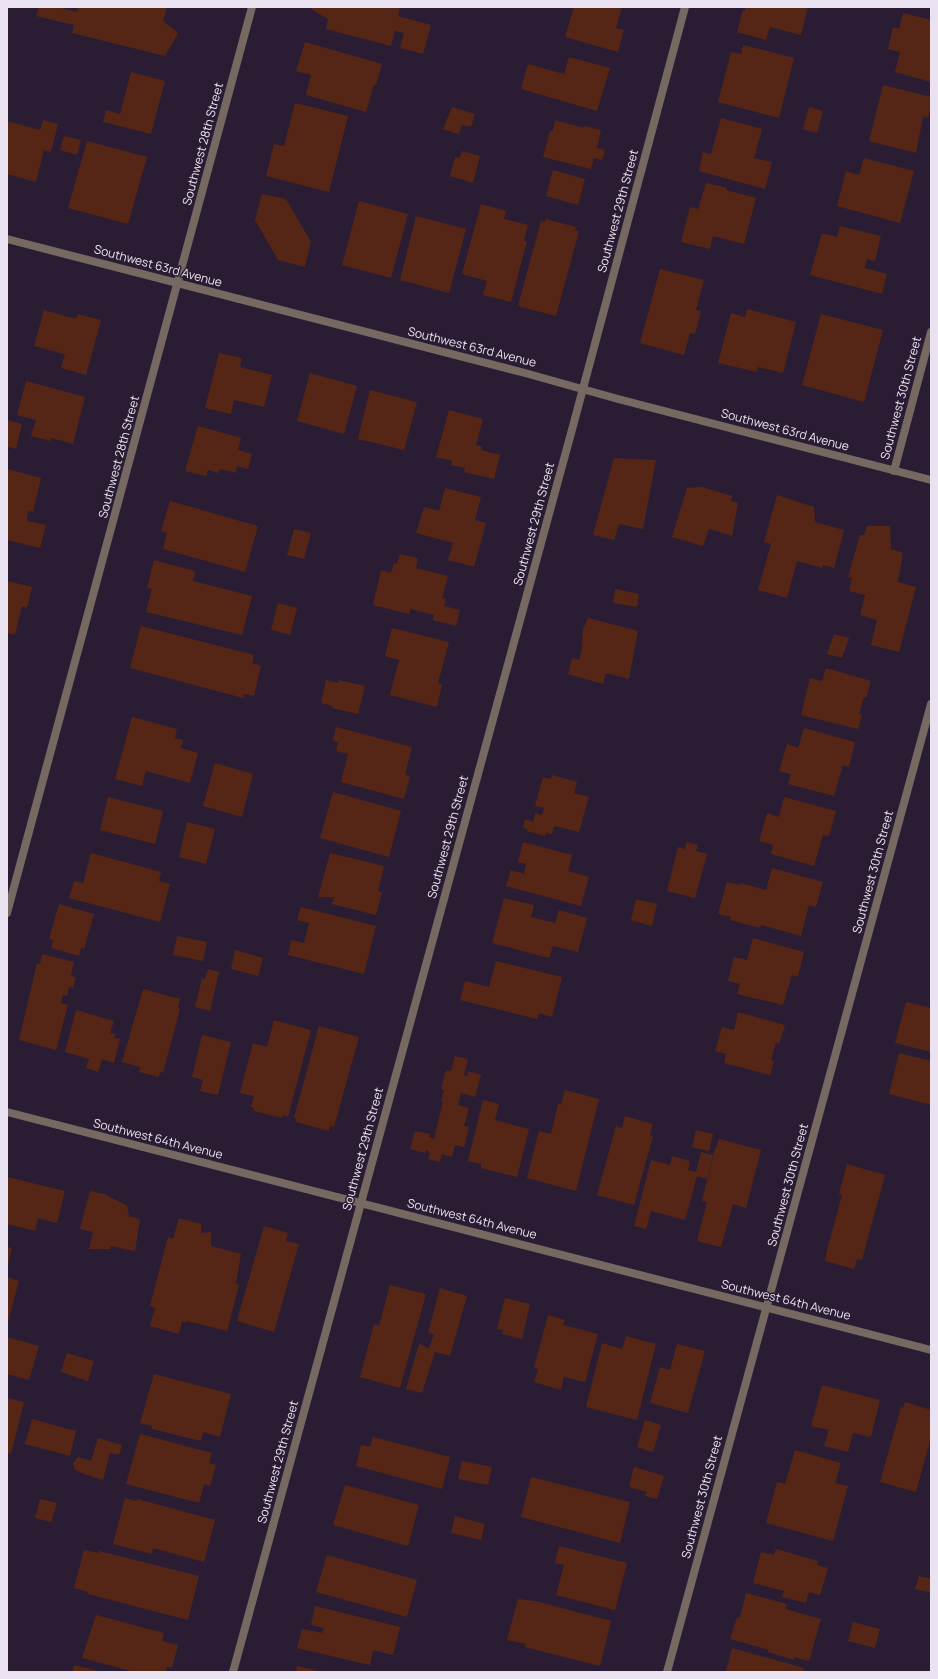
<svg xmlns="http://www.w3.org/2000/svg" width="938" height="1679" font-family="Manrope,sans-serif">
  <style>
    .building { fill: #552616 }
    .lines { fill: none; stroke-linecap: round; stroke-linejoin: round }
    .minor { stroke: #756961; stroke-width: 8 }
    .labels { text-anchor: middle; stroke-width: 3; stroke-linejoin: round; paint-order: stroke }
    .street-label { font-size: 12px; fill: #ebe2f1; stroke: #2a1d33 }
  </style>
  <rect width="100%" height="100%" fill="#2a1d33"/>
  <!-- building -->
  <g class="building">
    <path d="M 39,7 L 63,7 L 62,8 L 77,12 L 79,7 L 167,7 L 163,21 L 178,33 L 165,56 L 72,33 L 74,25 L 36,16 Z"/>
    <path d="M 312,7 L 400,7 L 398,16 L 431,25 L 423,54 L 400,48 L 404,33 L 395,31 L 391,46 L 326,29 L 328,19 L 311,9 Z"/>
    <path d="M 574,7 L 622,7 L 616,28 L 624,30 L 618,52 L 565,37 Z"/>
    <path d="M 746,7 L 808,7 L 801,35 L 770,27 L 766,40 L 737,32 L 743,10 L 745,11 Z"/>
    <path d="M 903,13 L 931,20 L 931,82 L 895,72 L 900,52 L 888,49 L 893,27 L 899,29 Z"/>
    <path d="M 305,42 L 382,64 L 376,85 L 374,84 L 366,112 L 306,95 L 311,75 L 296,71 Z"/>
    <path d="M 743,45 L 794,58 L 779,118 L 718,102 L 731,52 L 741,54 Z"/>
    <path d="M 569,57 L 610,68 L 597,111 L 521,89 L 528,64 L 564,74 Z"/>
    <path d="M 131,72 L 165,81 L 151,134 L 103,122 L 106,110 L 120,114 Z"/>
    <path d="M 883,85 L 931,97 L 931,105 L 928,118 L 923,116 L 916,153 L 869,141 Z"/>
    <path d="M 295,103 L 348,116 L 329,192 L 266,176 L 274,144 L 284,146 Z"/>
    <path d="M 452,107 L 475,114 L 471,127 L 462,125 L 459,134 L 443,129 Z"/>
    <path d="M 809,107 L 823,111 L 817,133 L 803,129 Z"/>
    <path d="M 721,118 L 762,129 L 754,158 L 772,162 L 765,189 L 699,171 L 703,152 L 711,154 Z"/>
    <path d="M 43,120 L 58,124 L 51,152 L 44,150 L 36,182 L 7,174 L 7,121 L 40,130 Z"/>
    <path d="M 555,120 L 584,128 L 585,126 L 601,130 L 597,148 L 605,150 L 602,160 L 594,158 L 591,169 L 543,157 L 550,131 L 553,131 Z"/>
    <path d="M 64,136 L 81,140 L 77,155 L 60,150 Z"/>
    <path d="M 87,141 L 147,157 L 128,224 L 68,208 Z"/>
    <path d="M 462,151 L 480,156 L 473,183 L 450,176 L 455,157 L 460,158 Z"/>
    <path d="M 864,158 L 914,171 L 900,223 L 837,206 L 846,171 L 859,175 Z"/>
    <path d="M 553,170 L 585,179 L 578,205 L 546,196 Z"/>
    <path d="M 706,183 L 727,188 L 726,190 L 756,198 L 744,244 L 713,236 L 710,249 L 681,242 L 690,207 L 698,209 Z"/>
    <path d="M 262,194 L 286,199 L 311,242 L 305,267 L 278,260 L 255,220 Z"/>
    <path d="M 359,201 L 408,214 L 391,278 L 342,265 Z"/>
    <path d="M 481,204 L 506,211 L 504,219 L 528,225 L 524,241 L 527,241 L 511,302 L 483,295 L 487,281 L 462,274 Z"/>
    <path d="M 416,216 L 466,229 L 449,293 L 400,280 Z"/>
    <path d="M 546,219 L 576,227 L 575,230 L 579,231 L 556,316 L 518,306 L 541,221 L 545,222 Z"/>
    <path d="M 840,226 L 881,236 L 875,261 L 867,259 L 865,268 L 887,274 L 882,294 L 810,275 L 822,233 L 837,237 Z"/>
    <path d="M 660,269 L 704,280 L 696,310 L 701,311 L 695,334 L 690,333 L 684,355 L 640,343 Z"/>
    <path d="M 747,309 L 796,322 L 783,373 L 758,367 L 757,372 L 718,363 L 731,313 L 745,317 Z"/>
    <path d="M 44,310 L 76,319 L 78,314 L 101,320 L 86,375 L 61,368 L 65,354 L 34,346 Z"/>
    <path d="M 821,314 L 883,330 L 864,402 L 802,385 Z"/>
    <path d="M 219,353 L 242,358 L 240,367 L 272,375 L 264,407 L 234,400 L 231,414 L 205,408 Z"/>
    <path d="M 310,373 L 357,386 L 344,434 L 297,421 Z"/>
    <path d="M 26,381 L 85,397 L 73,444 L 51,438 L 51,441 L 31,436 L 36,420 L 17,415 Z"/>
    <path d="M 370,390 L 417,402 L 404,450 L 358,439 Z"/>
    <path d="M 449,410 L 483,419 L 476,445 L 482,447 L 481,450 L 500,455 L 494,479 L 464,472 L 465,468 L 451,465 L 452,461 L 436,457 Z"/>
    <path d="M 7,420 L 22,424 L 16,449 L 7,446 Z"/>
    <path d="M 198,426 L 241,438 L 238,450 L 252,454 L 248,469 L 237,466 L 236,473 L 220,469 L 218,473 L 208,470 L 206,476 L 185,471 Z"/>
    <path d="M 614,458 L 656,460 L 643,529 L 619,524 L 614,540 L 593,535 Z"/>
    <path d="M 7,469 L 41,478 L 33,512 L 28,511 L 27,521 L 46,525 L 40,548 L 7,540 Z"/>
    <path d="M 702,487 L 732,496 L 731,501 L 738,503 L 732,536 L 709,529 L 703,546 L 672,537 L 687,488 Z"/>
    <path d="M 445,488 L 481,497 L 475,520 L 486,523 L 474,567 L 448,560 L 453,543 L 416,533 L 424,507 L 439,511 Z"/>
    <path d="M 777,495 L 814,507 L 815,522 L 844,530 L 834,568 L 823,565 L 822,568 L 797,561 L 787,598 L 758,590 L 771,544 L 764,542 Z"/>
    <path d="M 170,501 L 258,526 L 245,572 L 163,549 L 167,533 L 161,531 Z"/>
    <path d="M 867,526 L 890,526 L 891,549 L 903,553 L 898,582 L 916,587 L 899,652 L 871,645 L 877,620 L 860,615 L 865,595 L 849,591 L 852,578 L 848,577 L 860,535 L 864,535 Z"/>
    <path d="M 294,529 L 311,533 L 304,559 L 287,555 Z"/>
    <path d="M 400,554 L 418,558 L 416,568 L 448,576 L 442,598 L 446,599 L 444,606 L 460,610 L 456,626 L 433,620 L 434,615 L 410,609 L 409,614 L 373,605 L 381,570 L 391,573 L 394,563 L 397,564 Z"/>
    <path d="M 154,560 L 195,571 L 193,581 L 252,596 L 242,635 L 146,612 L 152,589 L 147,588 Z"/>
    <path d="M 7,581 L 32,587 L 27,608 L 22,606 L 15,635 L 7,633 Z"/>
    <path d="M 615,589 L 639,594 L 637,607 L 613,603 Z"/>
    <path d="M 278,603 L 297,608 L 290,635 L 271,630 Z"/>
    <path d="M 588,618 L 638,631 L 629,679 L 606,673 L 603,684 L 568,674 L 572,658 L 579,660 L 582,649 L 583,629 Z"/>
    <path d="M 141,626 L 254,655 L 252,663 L 261,666 L 254,696 L 244,694 L 243,698 L 130,668 Z"/>
    <path d="M 392,628 L 449,642 L 438,683 L 442,684 L 437,707 L 390,695 L 399,660 L 385,656 Z"/>
    <path d="M 834,634 L 849,638 L 842,658 L 827,654 Z"/>
    <path d="M 826,668 L 871,681 L 866,698 L 864,697 L 859,714 L 862,715 L 858,729 L 801,715 L 810,678 L 822,681 Z"/>
    <path d="M 326,680 L 338,683 L 339,680 L 365,686 L 358,714 L 332,708 L 333,706 L 321,703 Z"/>
    <path d="M 132,717 L 177,729 L 175,738 L 183,740 L 181,748 L 198,753 L 190,783 L 146,771 L 142,786 L 115,779 Z"/>
    <path d="M 336,727 L 412,747 L 405,775 L 410,776 L 404,799 L 341,782 L 348,754 L 336,751 L 338,742 L 333,741 Z"/>
    <path d="M 804,728 L 855,742 L 849,767 L 843,765 L 834,796 L 788,784 L 791,774 L 779,771 L 787,744 L 798,748 Z"/>
    <path d="M 215,763 L 253,774 L 242,817 L 203,806 Z"/>
    <path d="M 552,775 L 577,782 L 574,793 L 589,797 L 579,832 L 554,826 L 552,834 L 546,833 L 545,836 L 527,831 L 528,829 L 523,828 L 525,819 L 533,822 L 535,813 L 542,815 L 544,808 L 535,806 L 543,777 L 551,779 Z"/>
    <path d="M 333,792 L 401,811 L 389,857 L 320,838 Z"/>
    <path d="M 108,797 L 163,811 L 155,844 L 100,830 Z"/>
    <path d="M 784,797 L 836,811 L 829,836 L 823,835 L 814,866 L 771,854 L 773,845 L 759,841 L 767,813 L 779,817 Z"/>
    <path d="M 187,822 L 215,829 L 206,864 L 179,857 Z"/>
    <path d="M 523,842 L 572,855 L 568,871 L 589,877 L 581,906 L 506,886 L 511,870 L 524,874 L 526,864 L 518,862 Z"/>
    <path d="M 687,842 L 698,845 L 696,851 L 707,854 L 695,898 L 667,891 L 678,847 L 685,849 Z"/>
    <path d="M 91,853 L 161,872 L 159,881 L 170,884 L 160,922 L 69,898 L 74,881 L 83,883 Z"/>
    <path d="M 330,853 L 384,866 L 378,891 L 382,892 L 376,915 L 332,904 L 334,897 L 318,897 Z"/>
    <path d="M 772,868 L 823,882 L 816,907 L 809,905 L 801,936 L 761,925 L 760,928 L 730,920 L 731,917 L 718,914 L 727,882 L 739,885 L 740,883 L 766,890 Z"/>
    <path d="M 504,898 L 534,905 L 531,917 L 555,923 L 559,910 L 587,918 L 578,952 L 553,946 L 549,958 L 492,943 Z"/>
    <path d="M 636,899 L 657,904 L 652,926 L 631,920 Z"/>
    <path d="M 59,904 L 94,914 L 84,949 L 81,948 L 79,956 L 51,948 L 53,940 L 49,939 Z"/>
    <path d="M 301,907 L 376,926 L 364,974 L 288,955 L 291,940 L 304,943 L 309,923 L 297,920 Z"/>
    <path d="M 177,936 L 207,942 L 203,961 L 173,955 Z"/>
    <path d="M 753,938 L 804,952 L 798,977 L 792,975 L 783,1005 L 737,994 L 740,984 L 728,981 L 734,957 L 747,960 Z"/>
    <path d="M 235,950 L 263,958 L 258,976 L 231,969 Z"/>
    <path d="M 42,954 L 74,962 L 71,976 L 76,977 L 73,988 L 69,987 L 67,996 L 63,995 L 61,1003 L 68,1005 L 56,1050 L 19,1040 L 37,963 L 40,964 Z"/>
    <path d="M 496,961 L 562,977 L 552,1017 L 539,1013 L 537,1019 L 460,1000 L 465,981 L 489,987 Z"/>
    <path d="M 208,969 L 219,972 L 210,1011 L 195,1007 L 202,978 L 205,979 Z"/>
    <path d="M 143,989 L 180,999 L 178,1008 L 180,1009 L 163,1073 L 160,1072 L 159,1077 L 139,1072 L 140,1067 L 122,1062 Z"/>
    <path d="M 906,1002 L 931,1008 L 931,1052 L 895,1043 Z"/>
    <path d="M 76,1010 L 114,1021 L 110,1033 L 115,1034 L 114,1038 L 120,1039 L 114,1063 L 102,1059 L 98,1072 L 86,1068 L 89,1059 L 65,1052 Z"/>
    <path d="M 738,1012 L 785,1025 L 779,1044 L 776,1042 L 771,1060 L 774,1061 L 770,1075 L 724,1063 L 726,1054 L 715,1051 L 722,1027 L 734,1030 Z"/>
    <path d="M 274,1020 L 311,1030 L 288,1117 L 283,1115 L 282,1118 L 254,1111 L 254,1108 L 251,1107 L 254,1096 L 240,1093 L 253,1043 L 267,1047 Z"/>
    <path d="M 319,1026 L 359,1037 L 334,1127 L 330,1126 L 329,1131 L 296,1122 L 297,1119 L 294,1118 Z"/>
    <path d="M 202,1035 L 231,1042 L 218,1095 L 200,1091 L 203,1080 L 192,1077 Z"/>
    <path d="M 899,1053 L 931,1061 L 931,1105 L 889,1094 Z"/>
    <path d="M 455,1056 L 468,1059 L 464,1075 L 467,1076 L 468,1071 L 481,1075 L 475,1097 L 461,1093 L 458,1105 L 469,1108 L 464,1126 L 469,1127 L 464,1147 L 455,1145 L 452,1157 L 442,1154 L 440,1162 L 428,1159 L 430,1152 L 426,1150 L 425,1153 L 410,1149 L 415,1131 L 430,1134 L 429,1137 L 434,1139 L 443,1101 L 441,1101 L 444,1090 L 441,1089 L 446,1070 L 451,1071 Z"/>
    <path d="M 565,1090 L 599,1099 L 576,1191 L 527,1178 L 539,1131 L 551,1134 L 558,1104 L 561,1105 Z"/>
    <path d="M 483,1100 L 499,1104 L 495,1120 L 529,1129 L 517,1177 L 481,1168 L 481,1164 L 468,1161 Z"/>
    <path d="M 625,1116 L 653,1124 L 650,1135 L 653,1136 L 634,1205 L 597,1195 L 616,1126 L 622,1128 Z"/>
    <path d="M 696,1130 L 713,1134 L 709,1151 L 692,1147 Z"/>
    <path d="M 719,1139 L 761,1150 L 746,1208 L 733,1204 L 721,1247 L 697,1241 L 707,1202 L 702,1201 L 714,1152 Z"/>
    <path d="M 701,1152 L 713,1155 L 707,1179 L 697,1176 L 685,1220 L 651,1211 L 646,1229 L 634,1226 L 651,1160 L 670,1165 L 672,1156 L 690,1161 L 688,1170 L 696,1172 Z"/>
    <path d="M 847,1164 L 885,1175 L 862,1260 L 857,1259 L 854,1269 L 825,1261 L 827,1250 L 842,1195 L 839,1194 Z"/>
    <path d="M 7,1177 L 65,1191 L 57,1223 L 38,1218 L 35,1231 L 7,1224 Z"/>
    <path d="M 90,1191 L 105,1194 L 127,1206 L 129,1216 L 140,1219 L 135,1251 L 110,1246 L 110,1249 L 89,1249 L 93,1232 L 80,1229 Z"/>
    <path d="M 179,1218 L 201,1224 L 201,1233 L 211,1232 L 211,1246 L 241,1254 L 236,1284 L 239,1285 L 227,1331 L 187,1321 L 187,1323 L 182,1321 L 179,1334 L 150,1326 L 155,1308 L 150,1306 L 168,1237 L 173,1239 Z"/>
    <path d="M 264,1226 L 288,1233 L 286,1241 L 299,1244 L 274,1332 L 237,1321 Z"/>
    <path d="M 7,1247 L 12,1248 L 8,1265 L 7,1265 Z"/>
    <path d="M 7,1277 L 19,1281 L 7,1325 Z"/>
    <path d="M 390,1285 L 426,1294 L 400,1388 L 360,1377 L 374,1324 L 379,1326 Z"/>
    <path d="M 440,1288 L 467,1296 L 450,1356 L 435,1352 L 422,1393 L 406,1389 L 419,1344 L 429,1348 L 434,1334 L 428,1333 Z"/>
    <path d="M 505,1298 L 530,1304 L 522,1339 L 502,1334 L 503,1330 L 497,1329 Z"/>
    <path d="M 548,1315 L 565,1320 L 563,1325 L 598,1334 L 585,1382 L 564,1377 L 561,1390 L 534,1382 L 538,1369 L 534,1368 Z"/>
    <path d="M 626,1336 L 656,1344 L 637,1420 L 586,1407 L 602,1343 L 622,1349 Z"/>
    <path d="M 7,1337 L 39,1346 L 29,1380 L 7,1374 Z"/>
    <path d="M 677,1344 L 705,1351 L 688,1413 L 650,1403 L 660,1367 L 670,1370 Z"/>
    <path d="M 67,1353 L 94,1361 L 88,1381 L 61,1372 Z"/>
    <path d="M 154,1374 L 231,1394 L 220,1437 L 203,1432 L 201,1441 L 152,1429 L 152,1426 L 140,1423 Z"/>
    <path d="M 822,1385 L 880,1400 L 871,1437 L 853,1433 L 848,1452 L 824,1446 L 829,1430 L 811,1426 Z"/>
    <path d="M 7,1398 L 24,1402 L 11,1454 L 7,1453 Z"/>
    <path d="M 905,1402 L 931,1410 L 931,1437 L 916,1492 L 880,1482 L 901,1407 L 903,1408 Z"/>
    <path d="M 32,1419 L 76,1431 L 70,1456 L 25,1444 Z"/>
    <path d="M 645,1420 L 661,1425 L 653,1452 L 637,1447 Z"/>
    <path d="M 140,1434 L 212,1453 L 209,1463 L 216,1465 L 210,1486 L 204,1484 L 199,1503 L 126,1484 Z"/>
    <path d="M 373,1437 L 450,1457 L 442,1489 L 356,1466 L 361,1445 L 370,1447 Z"/>
    <path d="M 98,1438 L 122,1445 L 119,1455 L 110,1453 L 103,1480 L 84,1474 L 75,1470 L 73,1463 L 78,1457 L 91,1461 Z"/>
    <path d="M 795,1450 L 841,1463 L 835,1483 L 848,1486 L 833,1541 L 766,1523 L 777,1482 L 785,1484 Z"/>
    <path d="M 462,1461 L 492,1467 L 488,1485 L 458,1479 Z"/>
    <path d="M 634,1467 L 664,1476 L 657,1499 L 645,1496 L 647,1492 L 629,1487 Z"/>
    <path d="M 531,1477 L 630,1502 L 620,1543 L 521,1517 Z"/>
    <path d="M 345,1485 L 419,1505 L 408,1546 L 333,1525 Z"/>
    <path d="M 125,1498 L 137,1501 L 137,1499 L 215,1520 L 204,1562 L 153,1548 L 152,1554 L 113,1544 Z"/>
    <path d="M 40,1499 L 57,1503 L 51,1522 L 35,1518 Z"/>
    <path d="M 455,1516 L 485,1524 L 481,1540 L 451,1533 Z"/>
    <path d="M 559,1546 L 627,1563 L 615,1610 L 556,1595 L 564,1565 L 555,1563 Z"/>
    <path d="M 776,1549 L 818,1561 L 817,1565 L 828,1568 L 820,1595 L 809,1592 L 806,1603 L 782,1597 L 784,1591 L 753,1583 L 761,1552 L 774,1555 Z"/>
    <path d="M 84,1550 L 98,1553 L 99,1551 L 199,1576 L 188,1620 L 88,1594 L 88,1592 L 74,1588 Z"/>
    <path d="M 327,1555 L 417,1580 L 407,1617 L 316,1592 Z"/>
    <path d="M 919,1576 L 931,1579 L 931,1593 L 915,1589 Z"/>
    <path d="M 746,1593 L 787,1604 L 785,1609 L 821,1619 L 809,1661 L 794,1657 L 794,1660 L 768,1652 L 769,1650 L 730,1639 L 737,1617 L 740,1617 Z"/>
    <path d="M 518,1599 L 535,1601 L 611,1621 L 600,1666 L 525,1647 L 526,1644 L 507,1640 Z"/>
    <path d="M 315,1606 L 400,1627 L 393,1655 L 373,1650 L 370,1665 L 297,1648 L 302,1629 L 322,1633 L 324,1628 L 311,1625 Z"/>
    <path d="M 96,1615 L 164,1633 L 162,1641 L 178,1645 L 172,1668 L 167,1667 L 165,1672 L 135,1672 L 82,1658 Z"/>
    <path d="M 853,1622 L 880,1629 L 875,1648 L 848,1641 Z"/>
    <path d="M 732,1648 L 804,1668 L 803,1672 L 726,1671 Z"/>
    <path d="M 74,1665 L 95,1670 L 95,1672 L 72,1672 Z"/>
    <path d="M 297,1666 L 318,1671 L 318,1672 L 296,1672 Z"/>
  </g>
  <g class="lines">
    <!-- minor -->
    <g class="minor">
      <path d="M 7,239 L 525,373 L 618,399 L 931,480"/>
      <path d="M 894,471 L 931,332"/>
      <path d="M 7,913 L 252,7"/>
      <path d="M 7,1112 L 931,1350"/>
      <path d="M 233,1672 L 573,426 L 685,7"/>
      <path d="M 667,1672 L 931,704"/>
    </g>
  </g>
  <g class="labels">
    <!-- street labels -->
    <g class="street-label">
      <text transform="translate(203 144) rotate(-75)" y="4">Southwest 28th Street</text>
      <text transform="translate(618 211) rotate(-75)" y="4">Southwest 29th Street</text>
      <text transform="translate(158 266) rotate(15)" y="4">Southwest 63rd Avenue</text>
      <text transform="translate(472 347) rotate(14)" y="4">Southwest 63rd Avenue</text>
      <text transform="translate(901 398) rotate(-75)" y="4">Southwest 30th Street</text>
      <text transform="translate(785 430) rotate(15)" y="4">Southwest 63rd Avenue</text>
      <text transform="translate(119 457) rotate(-75)" y="4">Southwest 28th Street</text>
      <text transform="translate(534 524) rotate(-75)" y="4">Southwest 29th Street</text>
      <text transform="translate(448 837) rotate(-75)" y="4">Southwest 29th Street</text>
      <text transform="translate(873 872) rotate(-75)" y="4">Southwest 30th Street</text>
      <text transform="translate(158 1139) rotate(14)" y="4">Southwest 64th Avenue</text>
      <text transform="translate(363 1149) rotate(-75)" y="4">Southwest 29th Street</text>
      <text transform="translate(788 1185) rotate(-75)" y="4">Southwest 30th Street</text>
      <text transform="translate(472 1219) rotate(14)" y="4">Southwest 64th Avenue</text>
      <text transform="translate(786 1300) rotate(14)" y="4">Southwest 64th Avenue</text>
      <text transform="translate(278 1462) rotate(-75)" y="4">Southwest 29th Street</text>
      <text transform="translate(702 1497) rotate(-75)" y="4">Southwest 30th Street</text>
    </g>
  </g>
  <!-- border -->
  <rect width="938" height="1679" fill="none" stroke="#ebe2f1" stroke-width="16"/>
</svg>
